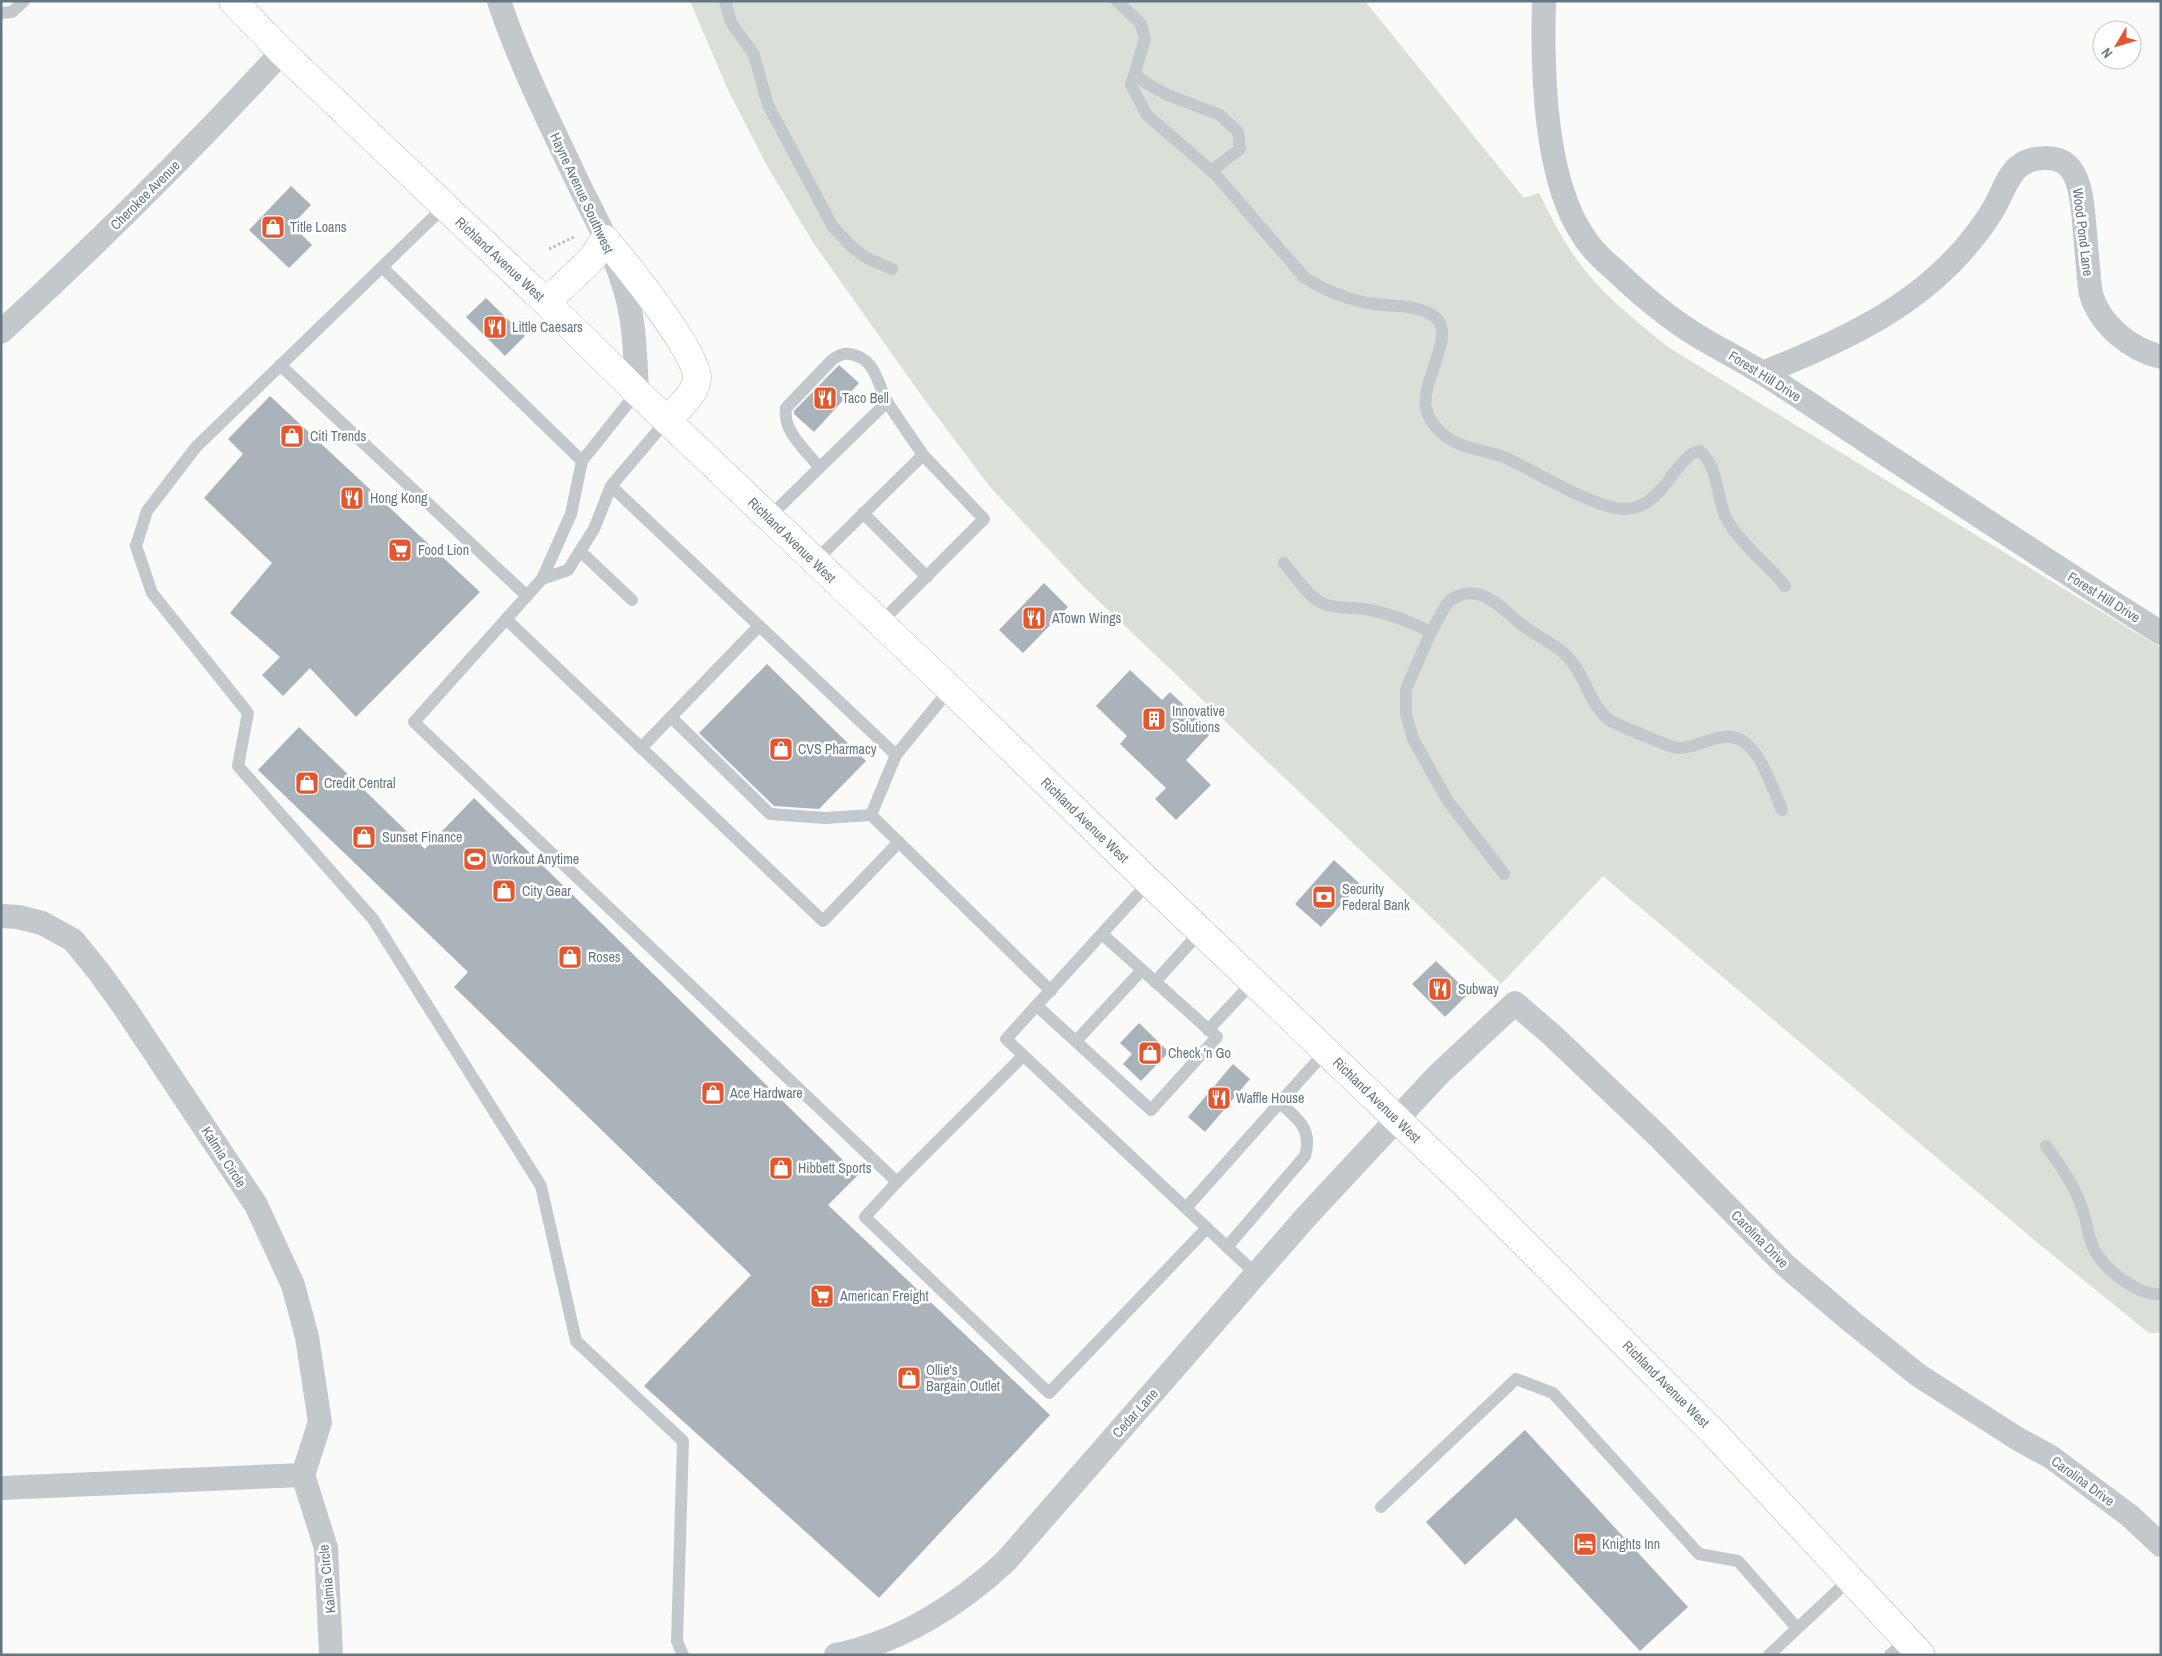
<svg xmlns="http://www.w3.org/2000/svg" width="2162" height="1656" font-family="'Archivo Narrow',sans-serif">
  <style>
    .grass { fill: #dadfd7 }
    .building { fill: #aab3b9 }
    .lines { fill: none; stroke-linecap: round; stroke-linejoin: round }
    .primary-casing { stroke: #b5babe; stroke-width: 29 }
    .path { stroke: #bbbfc2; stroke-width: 3; stroke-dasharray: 2.5 2.5; stroke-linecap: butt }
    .service { stroke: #c3c8cc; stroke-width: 12 }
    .minor { stroke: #c3c8cc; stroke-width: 24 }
    .primary { stroke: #fff; stroke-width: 28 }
    .labels { text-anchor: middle; stroke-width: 5; stroke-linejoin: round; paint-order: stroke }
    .street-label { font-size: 14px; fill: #657683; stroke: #fff }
    .poi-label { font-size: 14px; fill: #657683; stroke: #fff; text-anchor: start }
  </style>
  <rect width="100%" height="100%" fill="#fafaf8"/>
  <!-- grass -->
  <path class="grass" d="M 690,1 L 1365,1 L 1524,198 L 1539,193 C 1550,215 1561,237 1575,257 C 1600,293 1635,320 1668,347 L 2161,648 L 2161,1333 L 2149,1333 L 2039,1244 L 1603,876 L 1501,984 L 1084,587 L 990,487 L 924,399 L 814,244 L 766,164 L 728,90 Z"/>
  <!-- building -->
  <g class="building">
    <path d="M 291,186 L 311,205 L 292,225 L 312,245 L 289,268 L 249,230 Z"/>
    <path d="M 486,298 L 525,336 L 505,356 L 466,317 Z"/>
    <path d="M 839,365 L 859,383 L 814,432 L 794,414 L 794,411 Z"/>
    <path d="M 270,396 L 480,592 L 356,717 L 310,668 L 283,696 L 262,675 L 280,657 L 230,613 L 272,563 L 204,498 L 243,454 L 228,439 Z"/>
    <path d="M 1044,583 L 1068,607 L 1023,653 L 999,630 Z"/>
    <path d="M 767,664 L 866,761 L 819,809 L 774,806 L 699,733 Z"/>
    <path d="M 1130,670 L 1162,700 L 1170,692 L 1212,732 L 1186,760 L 1211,785 L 1176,820 L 1155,799 L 1166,788 L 1120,744 L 1127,736 L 1096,706 Z"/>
    <path d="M 299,727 L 425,849 L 474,798 L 858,1175 L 828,1205 L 1050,1415 L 879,1598 L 644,1386 L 751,1275 L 454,987 L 468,972 L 258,770 Z"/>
    <path d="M 1334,860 L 1360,884 L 1321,927 L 1295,904 Z"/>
    <path d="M 1436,961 L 1469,993 L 1445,1017 L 1412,984 Z"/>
    <path d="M 1139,1023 L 1169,1052 L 1141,1081 L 1123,1064 L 1132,1054 L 1120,1043 Z"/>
    <path d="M 1233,1064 L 1250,1079 L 1205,1132 L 1188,1117 Z"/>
    <path d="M 1525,1430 L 1688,1607 L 1640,1651 L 1516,1518 L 1465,1565 L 1426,1522 Z"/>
  </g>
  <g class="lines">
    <!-- primary casing -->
    <g class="primary-casing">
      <g id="primary">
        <path d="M 233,1 L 282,52 L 546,302 L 637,392 L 950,689 L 1149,882 L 1472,1191 L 1713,1432 L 1921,1655"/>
        <path d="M 546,302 L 592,259 L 605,239 C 624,262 698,352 697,378 C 697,393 677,409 667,420"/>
      </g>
    </g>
    <!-- path -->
    <path class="path" d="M 549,249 L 574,237"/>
    <!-- service -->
    <g class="service">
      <path d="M 725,1 L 731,22 L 754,55 L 768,105 L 833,227 L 854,249 L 869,259 L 892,269"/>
      <path d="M 1117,1 L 1141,24 L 1145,39 L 1131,85 L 1147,115 L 1215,174 L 1304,277 C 1323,290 1344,298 1367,303 C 1388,307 1419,303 1436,318 C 1456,335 1420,383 1426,408 C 1429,423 1442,435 1455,442 C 1470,450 1490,451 1506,458 C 1535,471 1593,508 1624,509 C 1664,509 1674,457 1699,451 C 1718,463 1717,499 1726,518 C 1740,544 1767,563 1785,586"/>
      <path d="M 1,13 L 12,12 L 24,1"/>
      <path d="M 1135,75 L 1148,84 L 1168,95 L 1220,115 L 1238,132 L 1240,149 L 1211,171"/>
      <path d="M 445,206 L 196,447 L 147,511 L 136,546 L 152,593 L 248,713 L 238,766 L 373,919 L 541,1186 L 576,1341 L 683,1441 L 677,1641 L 683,1655"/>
      <path d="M 382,267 L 582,461"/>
      <path d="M 280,365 L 527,596"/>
      <path d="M 637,392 L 582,461 L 571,514 L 542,579 L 414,722 L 897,1182 L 1023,1056"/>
      <path d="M 819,467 C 806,450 782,431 786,408 L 832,360 C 838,355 846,352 854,355 C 877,361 877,385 888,403 C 899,421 912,438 923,455"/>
      <path d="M 611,486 L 896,755 L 950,689"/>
      <path d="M 863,513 L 927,577"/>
      <path d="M 769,517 L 887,402"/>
      <path d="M 580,551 L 632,600"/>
      <path d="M 815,561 L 923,455 L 984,519 L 880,623"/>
      <path d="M 1284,563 C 1294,575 1304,591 1317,600 C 1332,611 1352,606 1370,610 C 1391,614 1411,622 1431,632 C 1437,623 1443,606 1451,600 C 1479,580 1502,609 1522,625 C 1536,636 1554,643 1566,655 C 1585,673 1589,706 1611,721 C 1616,724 1672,748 1677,748 C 1699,749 1722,728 1743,741 C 1762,753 1773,790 1782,810"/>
      <path d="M 542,579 L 568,570 L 594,529 L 611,486 L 667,420"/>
      <path d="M 506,619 L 823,921 L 899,842"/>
      <path d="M 1431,632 L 1406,689 L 1406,714 L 1413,739 L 1448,801 L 1504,874"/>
      <path d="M 671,717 L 770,814 L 825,818 L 871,815"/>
      <path d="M 641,748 L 759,626"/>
      <path d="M 896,755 L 871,815 L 1051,991"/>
      <path d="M 1149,882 L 1006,1039 L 1256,1274"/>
      <path d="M 1155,982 L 1200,932"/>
      <path d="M 1037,1006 L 1151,1110 L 1217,1037 L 1102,934"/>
      <path d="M 1208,1030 L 1253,982"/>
      <path d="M 1076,1041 L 1142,970"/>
      <path d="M 2046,1146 C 2060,1165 2073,1183 2081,1205 C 2087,1219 2087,1235 2094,1249 C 2104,1269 2138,1296 2161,1294"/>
      <path d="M 897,1182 L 865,1217 L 1049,1393 L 1207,1228"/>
      <path d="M 1186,1208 L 1326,1051"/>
      <path d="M 1227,1247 L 1305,1156 C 1313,1129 1298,1119 1279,1102"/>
      <path d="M 1381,1507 L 1516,1379 L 1553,1393 L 1699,1554 L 1738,1561 L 1797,1628"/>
      <path d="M 1769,1655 L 1850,1579"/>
      <path d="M 1890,1655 L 1907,1640"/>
    </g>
    <!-- minor -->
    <g class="minor">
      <path d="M 499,1 C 521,67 552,127 581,189 C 596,219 613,250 623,283 C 635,318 635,355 637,392"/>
      <path d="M 1544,1 C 1542,70 1544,179 1584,237 C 1592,250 1604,261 1616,271 C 1641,295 1668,318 1698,336 C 1722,351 1748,363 1772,379 C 1901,464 2030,551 2161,633"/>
      <path d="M 1,332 C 99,242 193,149 282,52"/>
      <path d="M 1763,373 C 1840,341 1914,310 1969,243 C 1978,232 1988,219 1995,206 C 2002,194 2007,177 2018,167 C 2030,157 2055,154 2067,165 C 2079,176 2081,195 2083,211 C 2085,230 2086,248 2088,267 C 2089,276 2089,285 2091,294 C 2100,325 2130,349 2161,357"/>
      <path d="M 1,916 L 18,917 L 42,923 L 73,940 L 99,972 L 127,1011 L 256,1205 L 293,1285 L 307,1337 L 320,1422 L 303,1475 L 1,1488"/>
      <path d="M 303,1475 L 326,1548 L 331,1655"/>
      <path d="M 836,1655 C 900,1642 959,1605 1006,1561 L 1305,1218 L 1438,1075 L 1515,1003 L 1553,1036 L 1657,1135 L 1785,1265 L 1851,1321 L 1918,1375 L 2018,1439 L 2051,1457 L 2130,1516 L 2161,1545"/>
    </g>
    <!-- primary -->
    <use href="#primary" class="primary"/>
  </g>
  <!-- icons -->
  <defs>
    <g id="shop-square" transform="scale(1.25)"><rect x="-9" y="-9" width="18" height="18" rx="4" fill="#e4572e" stroke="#fff"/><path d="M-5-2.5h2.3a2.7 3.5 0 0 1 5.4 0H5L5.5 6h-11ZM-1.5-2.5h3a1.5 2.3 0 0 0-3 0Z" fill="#fff"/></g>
    <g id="restaurant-square" transform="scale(1.25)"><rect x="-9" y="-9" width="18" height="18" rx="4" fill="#e4572e" stroke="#fff"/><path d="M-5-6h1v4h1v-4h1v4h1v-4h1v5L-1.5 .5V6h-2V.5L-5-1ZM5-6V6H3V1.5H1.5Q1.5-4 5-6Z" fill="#fff"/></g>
    <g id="supermarket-square" transform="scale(1.25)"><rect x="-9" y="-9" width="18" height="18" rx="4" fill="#e4572e" stroke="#fff"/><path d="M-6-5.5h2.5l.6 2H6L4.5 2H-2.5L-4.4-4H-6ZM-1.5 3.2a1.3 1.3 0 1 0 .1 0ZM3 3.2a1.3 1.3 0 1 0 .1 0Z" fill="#fff"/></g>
    <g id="building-square" transform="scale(1.25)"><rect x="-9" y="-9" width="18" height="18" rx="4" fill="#e4572e" stroke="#fff"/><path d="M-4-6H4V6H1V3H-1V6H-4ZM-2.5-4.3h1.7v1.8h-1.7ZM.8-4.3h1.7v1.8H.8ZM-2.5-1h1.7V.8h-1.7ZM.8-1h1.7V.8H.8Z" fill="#fff"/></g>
    <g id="stadium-square" transform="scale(1.25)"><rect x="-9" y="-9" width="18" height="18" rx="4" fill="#e4572e" stroke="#fff"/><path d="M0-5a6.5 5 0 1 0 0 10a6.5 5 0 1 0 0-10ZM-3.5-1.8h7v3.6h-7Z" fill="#fff"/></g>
    <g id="bank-square" transform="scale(1.25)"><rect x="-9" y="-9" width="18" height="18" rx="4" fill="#e4572e" stroke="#fff"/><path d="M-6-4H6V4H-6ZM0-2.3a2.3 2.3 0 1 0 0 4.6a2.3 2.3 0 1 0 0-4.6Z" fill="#fff"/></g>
    <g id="hotel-square" transform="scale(1.25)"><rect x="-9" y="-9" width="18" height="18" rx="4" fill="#e4572e" stroke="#fff"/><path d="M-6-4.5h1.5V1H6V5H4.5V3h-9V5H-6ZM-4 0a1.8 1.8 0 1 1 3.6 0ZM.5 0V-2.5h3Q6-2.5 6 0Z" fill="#fff"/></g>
  </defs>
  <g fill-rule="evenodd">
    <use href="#shop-square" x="273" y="227"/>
    <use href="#restaurant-square" x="495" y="327"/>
    <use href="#restaurant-square" x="825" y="398"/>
    <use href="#shop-square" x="292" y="436"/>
    <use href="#restaurant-square" x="352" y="498"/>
    <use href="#supermarket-square" x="400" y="550"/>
    <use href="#restaurant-square" x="1034" y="618"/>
    <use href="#building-square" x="1154" y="719"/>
    <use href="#shop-square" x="781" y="749"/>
    <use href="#shop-square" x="307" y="783"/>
    <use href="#shop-square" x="364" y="837"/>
    <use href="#stadium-square" x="475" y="859"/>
    <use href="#shop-square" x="504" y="891"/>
    <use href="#bank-square" x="1324" y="897"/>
    <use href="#shop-square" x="570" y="957"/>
    <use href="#restaurant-square" x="1440" y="989"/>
    <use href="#shop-square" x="1150" y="1053"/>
    <use href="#shop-square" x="713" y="1093"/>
    <use href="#restaurant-square" x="1219" y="1098"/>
    <use href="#shop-square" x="781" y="1168"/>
    <use href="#supermarket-square" x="822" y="1296"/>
    <use href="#shop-square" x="909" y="1378"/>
    <use href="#hotel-square" x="1585" y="1544"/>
  </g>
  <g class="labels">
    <!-- street labels -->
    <g class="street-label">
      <text transform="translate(582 193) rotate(65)" y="5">Hayne Avenue Southwest</text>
      <text transform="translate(145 195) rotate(-45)" y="5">Cherokee Avenue</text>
      <text transform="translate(2083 232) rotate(83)" y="5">Wood Pond Lane</text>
      <text transform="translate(500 259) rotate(43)" y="5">Richland Avenue West</text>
      <text transform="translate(1765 376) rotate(32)" y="5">Forest Hill Drive</text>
      <text transform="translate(792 540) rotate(44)" y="5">Richland Avenue West</text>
      <text transform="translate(2104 597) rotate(32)" y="5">Forest Hill Drive</text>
      <text transform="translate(1085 820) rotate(44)" y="5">Richland Avenue West</text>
      <text transform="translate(1377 1100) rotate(44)" y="5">Richland Avenue West</text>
      <text transform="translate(224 1157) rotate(57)" y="5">Kalmia Circle</text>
      <text transform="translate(1760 1239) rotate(45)" y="5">Carolina Drive</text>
      <text transform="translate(1666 1384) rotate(45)" y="5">Richland Avenue West</text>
      <text transform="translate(1135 1413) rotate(-48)" y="5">Cedar Lane</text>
      <text transform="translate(2083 1481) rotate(36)" y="5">Carolina Drive</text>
      <text transform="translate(327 1579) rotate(-96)" y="5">Kalmia Circle</text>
    </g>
    <!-- poi labels -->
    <g class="poi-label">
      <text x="290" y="232">Title Loans</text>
      <text x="512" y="332">Little Caesars</text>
      <text x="842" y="403">Taco Bell</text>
      <text x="310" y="441">Citi Trends</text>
      <text x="370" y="503">Hong Kong</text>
      <text x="418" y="555">Food Lion</text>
      <text x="1052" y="623">ATown Wings</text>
      <text x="1172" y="716">Innovative<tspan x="1172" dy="16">Solutions</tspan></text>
      <text x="798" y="754">CVS Pharmacy</text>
      <text x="324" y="788">Credit Central</text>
      <text x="382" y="842">Sunset Finance</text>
      <text x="492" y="864">Workout Anytime</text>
      <text x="1342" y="894">Security<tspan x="1342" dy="16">Federal Bank</tspan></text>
      <text x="522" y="896">City Gear</text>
      <text x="588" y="962">Roses</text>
      <text x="1458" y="994">Subway</text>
      <text x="1168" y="1058">Check 'n Go</text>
      <text x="730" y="1098">Ace Hardware</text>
      <text x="1236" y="1103">Waffle House</text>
      <text x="798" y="1173">Hibbett Sports</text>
      <text x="840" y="1301">American Freight</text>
      <text x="926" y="1375">Ollie's<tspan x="926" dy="16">Bargain Outlet</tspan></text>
      <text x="1602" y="1549">Knights Inn</text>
    </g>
  </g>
  <!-- border -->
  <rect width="2162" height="1656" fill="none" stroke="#657683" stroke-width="5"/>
  <!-- north arrow -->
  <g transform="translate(2117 45) rotate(232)"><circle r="24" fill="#ffffff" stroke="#c1c8cd"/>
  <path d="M0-4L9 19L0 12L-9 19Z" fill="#e4572e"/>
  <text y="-8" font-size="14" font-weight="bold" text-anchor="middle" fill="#657683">N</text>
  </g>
</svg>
